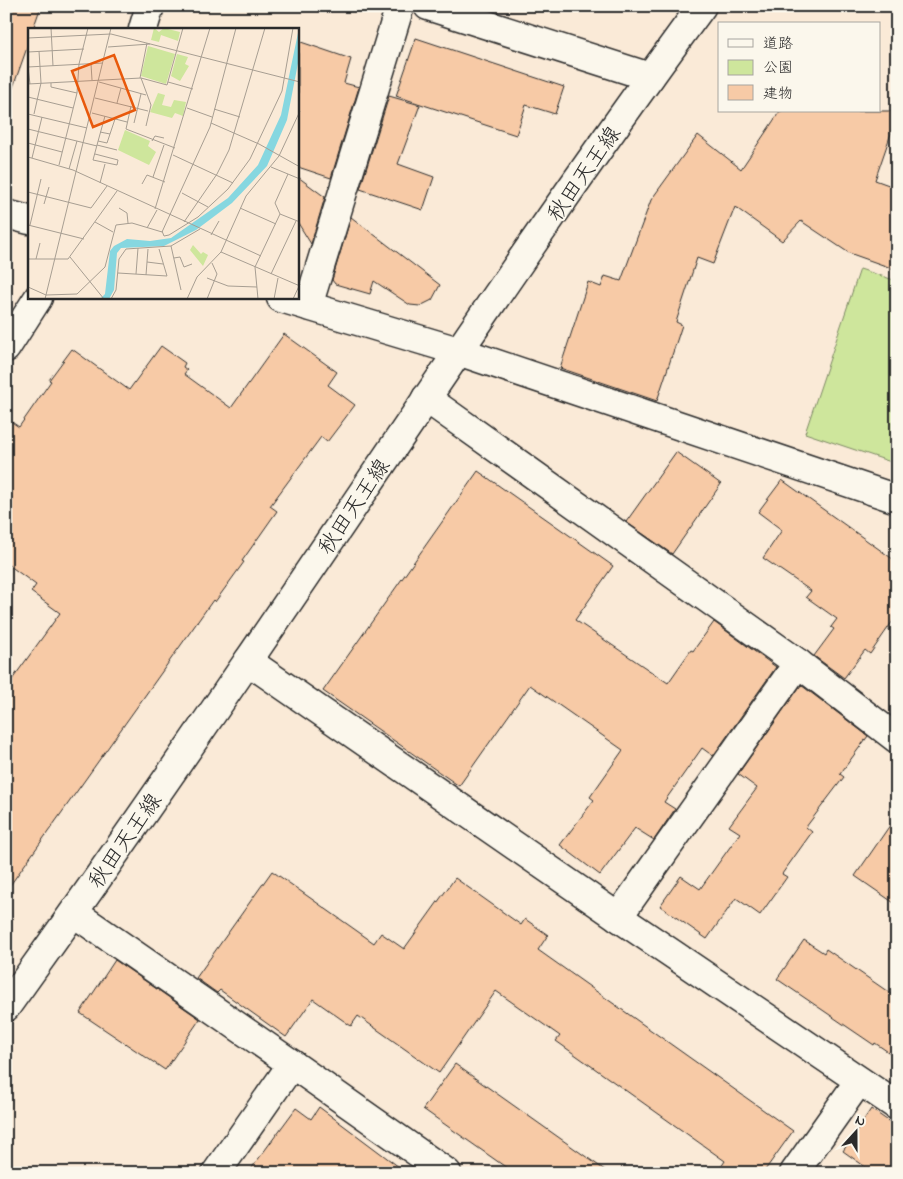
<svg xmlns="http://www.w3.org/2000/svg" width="903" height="1179" font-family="'Indie Flower','Klee One',sans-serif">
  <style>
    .green { fill: #cee69c; stroke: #7c8864 }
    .building { fill: #f7caa6; stroke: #2b2b2b }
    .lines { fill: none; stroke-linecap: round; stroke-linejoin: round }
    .street-casing { stroke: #2b2b2b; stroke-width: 31 }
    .primary-casing { stroke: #2b2b2b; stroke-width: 31 }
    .street { stroke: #fbf7ec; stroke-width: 28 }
    .primary { stroke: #fbf7ec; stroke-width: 28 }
    .labels { text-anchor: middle; stroke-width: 4; stroke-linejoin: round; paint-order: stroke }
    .street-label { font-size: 22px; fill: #2b2b2b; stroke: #fbf7ec }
    .inset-road { fill: none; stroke: #a79e92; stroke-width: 1 }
    .view { fill: #e8590c; fill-opacity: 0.15; stroke: #e8590c; stroke-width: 2.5 }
    .inset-edge { fill: none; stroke: #2b2b2b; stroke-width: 2.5 }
  </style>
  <rect width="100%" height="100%" fill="#faead7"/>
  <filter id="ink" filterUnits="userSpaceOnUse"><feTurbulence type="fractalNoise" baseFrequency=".02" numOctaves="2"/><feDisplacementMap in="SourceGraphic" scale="10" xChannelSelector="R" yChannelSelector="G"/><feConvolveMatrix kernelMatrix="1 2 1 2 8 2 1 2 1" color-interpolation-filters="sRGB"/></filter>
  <g filter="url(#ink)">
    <!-- green -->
    <path class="green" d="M 860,269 L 897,281 L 897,464 L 805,433 Z"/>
    <!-- building -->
    <g class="building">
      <path d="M 6,6 L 41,6 L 33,29 L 29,29 L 29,42 L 11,93 L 6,93 Z"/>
      <path d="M 416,38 L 564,87 L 555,114 L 526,105 L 516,135 L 396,96 Z"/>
      <path d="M 298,41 L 351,59 L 344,83 L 359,87 L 331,178 L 298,167 Z"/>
      <path d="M 389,96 L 420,105 L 398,164 L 434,177 L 423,210 L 360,189 Z"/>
      <path d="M 780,111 L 897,111 L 897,116 L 875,180 L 897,188 L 897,270 L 849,253 L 801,221 L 782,241 L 735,207 L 713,264 L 697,258 L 676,322 L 682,325 L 657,401 L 560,368 L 588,282 L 601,287 L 605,276 L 621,281 L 651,200 L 698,135 L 741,169 Z"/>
      <path d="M 298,177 L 325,197 L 311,244 L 298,223 Z"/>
      <path d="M 351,217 L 440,285 L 432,300 L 420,306 L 410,305 L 374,281 L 370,294 L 335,284 L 332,280 Z"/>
      <path d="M 284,334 L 337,372 L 328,385 L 355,405 L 327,442 L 321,437 L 270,506 L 277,511 L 242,561 L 244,562 L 215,602 L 213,600 L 6,891 L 6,688 L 60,613 L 31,592 L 36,585 L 6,563 L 6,418 L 19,427 L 51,381 L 49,380 L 72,349 L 129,390 L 161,346 L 185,363 L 183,367 L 187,370 L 184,374 L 231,408 Z"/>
      <path d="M 676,452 L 721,484 L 672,554 L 626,522 Z"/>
      <path d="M 478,471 L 613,566 L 575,620 L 668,683 L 691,650 L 693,651 L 714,622 L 776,667 L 713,756 L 702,748 L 664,802 L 675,809 L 654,840 L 635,828 L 600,875 L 560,845 L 594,800 L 590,797 L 623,750 L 530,685 L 459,786 L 323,691 Z"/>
      <path d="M 782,480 L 897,562 L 897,615 L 870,654 L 865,650 L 844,678 L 814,656 L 834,629 L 831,627 L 837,619 L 806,597 L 811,591 L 763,558 L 782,530 L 758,512 Z"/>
      <path d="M 801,685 L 868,736 L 840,774 L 844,777 L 806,827 L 812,832 L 782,874 L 787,877 L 760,915 L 736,898 L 707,939 L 660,906 L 681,876 L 700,889 L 740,833 L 729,826 L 757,788 L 738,774 Z"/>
      <path d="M 897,815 L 897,905 L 855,876 Z"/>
      <path d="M 272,871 L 374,943 L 381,933 L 404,949 L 455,878 L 521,925 L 525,919 L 548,935 L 538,950 L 793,1131 L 763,1173 L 717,1173 L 725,1161 L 556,1041 L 560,1036 L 496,991 L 439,1073 L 358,1016 L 351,1026 L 313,999 L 286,1037 L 220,990 L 217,993 L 196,978 Z"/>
      <path d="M 804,940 L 824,953 L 826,949 L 897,998 L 897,1058 L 875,1043 L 874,1045 L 777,979 Z"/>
      <path d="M 115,960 L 200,1019 L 165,1070 L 80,1013 Z"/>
      <path d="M 455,1064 L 609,1173 L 514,1173 L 423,1109 Z"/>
      <path d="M 319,1107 L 407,1173 L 248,1173 L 296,1108 L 311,1119 Z"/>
      <path d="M 871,1109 L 897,1127 L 897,1173 L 874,1173 L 843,1151 Z"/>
    </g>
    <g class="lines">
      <!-- street casing -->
      <g class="street-casing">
        <g id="street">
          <path d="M 428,6 L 650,77"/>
          <path d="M 143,29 L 150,6"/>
          <path d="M 6,214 L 29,220"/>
          <path d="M 281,298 L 458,351 L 897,499"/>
          <path d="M 308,306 L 400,6"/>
          <path d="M 6,348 L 38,298"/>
          <path d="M 426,398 L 798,663 L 897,739"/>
          <path d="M 248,661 L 618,917 L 897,1106"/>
          <path d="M 74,913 L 292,1064 L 447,1173"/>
          <path d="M 618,917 L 798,663"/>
          <path d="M 216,1173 L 292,1064"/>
          <path d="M 794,1173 L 859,1081"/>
        </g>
      </g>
      <!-- primary casing -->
      <g class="primary-casing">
        <path id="primary" d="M 6,1007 C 88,893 169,777 248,661 C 398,442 544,220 702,6"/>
      </g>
      <!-- street -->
      <use href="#street" class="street"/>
      <!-- primary -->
      <use href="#primary" class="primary"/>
    </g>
  </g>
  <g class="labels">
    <!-- street labels -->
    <g class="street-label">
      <text transform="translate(583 173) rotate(-55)" y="8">秋田天王線</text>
      <text transform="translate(353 506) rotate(-56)" y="8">秋田天王線</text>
      <text transform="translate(124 840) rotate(-55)" y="8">秋田天王線</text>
    </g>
  </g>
  <!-- overview -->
  <g transform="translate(28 28)">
    <rect width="271" height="271" fill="#faead7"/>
    <path d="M 126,0 L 131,4 L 136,0 L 152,4 L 150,13 L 133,7 L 131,14 L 123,12 ZM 120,18 L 147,26 L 138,56 L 113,48 ZM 149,26 L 160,29 L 157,36 L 161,38 L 152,53 L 143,48 ZM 130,65 L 137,67 L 134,77 L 143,79 L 146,72 L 158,74 L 155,88 L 147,85 L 144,90 L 122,84 ZM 97,102 L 122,113 L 120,118 L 128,124 L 121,137 L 90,122 ZM 165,217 L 173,226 L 175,224 L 180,227 L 175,238 L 162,222 Z" fill="#cee69c"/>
    <path d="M 271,0 L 271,30 L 259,92 L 239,138 L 204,175 L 168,202 L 136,218 L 93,220 L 89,225 L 86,262 L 81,271 L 72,271 L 77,266 L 82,223 L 86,218 L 99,211 L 122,213 L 143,210 L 200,170 L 230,137 L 253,87 Z" fill="#86d7e0"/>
    <path class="inset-road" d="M 23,0 L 25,38M 0,10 L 83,6 L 272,54M 80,19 L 122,16M 0,24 L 56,21M 63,36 L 64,52M 0,39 L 75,35M 0,39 L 2,56M 112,50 L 119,15M 113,50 L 123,77 L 118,98M 71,54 L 118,67M 140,54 L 165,61M 23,55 L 23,59 L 49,65M 0,56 L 113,50 L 139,57 L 155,0M 0,69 L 45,80M 67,70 L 120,83M 89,75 L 93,60M 103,78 L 98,101 L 147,120M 159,80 L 184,89M 186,81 L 212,89M 64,85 L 99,94M 0,86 L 59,100M 6,86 L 13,55 L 11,23M 106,95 L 113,66M 183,95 L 231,116 L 272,139M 0,101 L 69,118M 82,106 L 87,91M 70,113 L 79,115 L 82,106 L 72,104M 124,113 L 127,108 L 136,110M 0,115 L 34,124M 69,117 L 89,122M 67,126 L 90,132 L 89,137 L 65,132 L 69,117 L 77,88M 145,127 L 205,155M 0,129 L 45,142 L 233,228M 4,130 L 14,89M 31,137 L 49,65 L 51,36 L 60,0M 243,139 L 272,151M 41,141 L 49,113M 125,149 L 136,117M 72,155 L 77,136M 114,156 L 119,147 L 137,154M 0,164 L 63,180 L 79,158M 154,165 L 180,179M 16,176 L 21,159M 91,180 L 99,185 L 100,195M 212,180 L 248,196M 127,181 L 182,0M 252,186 L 272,194M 67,194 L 85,204M 156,194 L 189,146 L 201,122 L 237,0M 0,197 L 56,211M 2,197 L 13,151M 119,200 L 129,182M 134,203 L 136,208 L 141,207 L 170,189 L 200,161 L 222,131 L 254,63 L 265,0M 183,207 L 191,193M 143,218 L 153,262M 193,224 L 272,258M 42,229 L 76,271M 146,230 L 152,229 L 156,239 L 164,236M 0,231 L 40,231 L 89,163M 8,231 L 12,215M 119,234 L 135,236M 90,245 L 139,248 L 131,221M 108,246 L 110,220M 243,246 L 268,193M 118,247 L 120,221M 179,250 L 200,258 L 229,259M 0,259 L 18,267 L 49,266 L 77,239 L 88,197 L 104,195 L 134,204 L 182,99 L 208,0M 17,271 L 83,0M 83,271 L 88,262 L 91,231 L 98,221 L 143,218 L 172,201M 159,271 L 169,249 L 193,224 L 218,168 L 251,128 L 272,83M 179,271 L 189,246 L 184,235M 230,271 L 227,239 L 252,186 L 247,175 L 260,146M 246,271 L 250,250M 265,271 L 272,256"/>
    <path class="view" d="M 86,27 L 107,82 L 65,99 L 44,43 Z"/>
    <rect width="271" height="271" class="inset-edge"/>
  </g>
  <!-- margin -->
  <rect width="903" height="1179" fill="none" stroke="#fbf7ec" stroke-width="25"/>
  <rect x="12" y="12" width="878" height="1154" fill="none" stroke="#2b2b2b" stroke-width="2" filter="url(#ink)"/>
  <!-- legend -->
  <rect x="718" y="22" width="162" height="90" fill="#fbf7ec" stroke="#a8a59f"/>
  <rect x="728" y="39" width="25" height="8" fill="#fbf7ec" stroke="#a8a59f"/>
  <text x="763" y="48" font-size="15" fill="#2b2b2b">道路</text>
  <rect x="728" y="60" width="25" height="15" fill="#cee69c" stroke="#a8a59f"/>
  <text x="763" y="72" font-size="15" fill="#2b2b2b">公園</text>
  <rect x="728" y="85" width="25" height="15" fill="#f7caa6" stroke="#a8a59f"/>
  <text x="763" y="98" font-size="15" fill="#2b2b2b">建物</text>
  <!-- north arrow -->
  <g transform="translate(856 1132) rotate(21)" stroke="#fbf7ec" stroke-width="4" paint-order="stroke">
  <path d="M0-4L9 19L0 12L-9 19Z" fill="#2b2b2b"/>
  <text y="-8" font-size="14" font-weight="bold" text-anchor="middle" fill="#2b2b2b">N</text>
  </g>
</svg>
